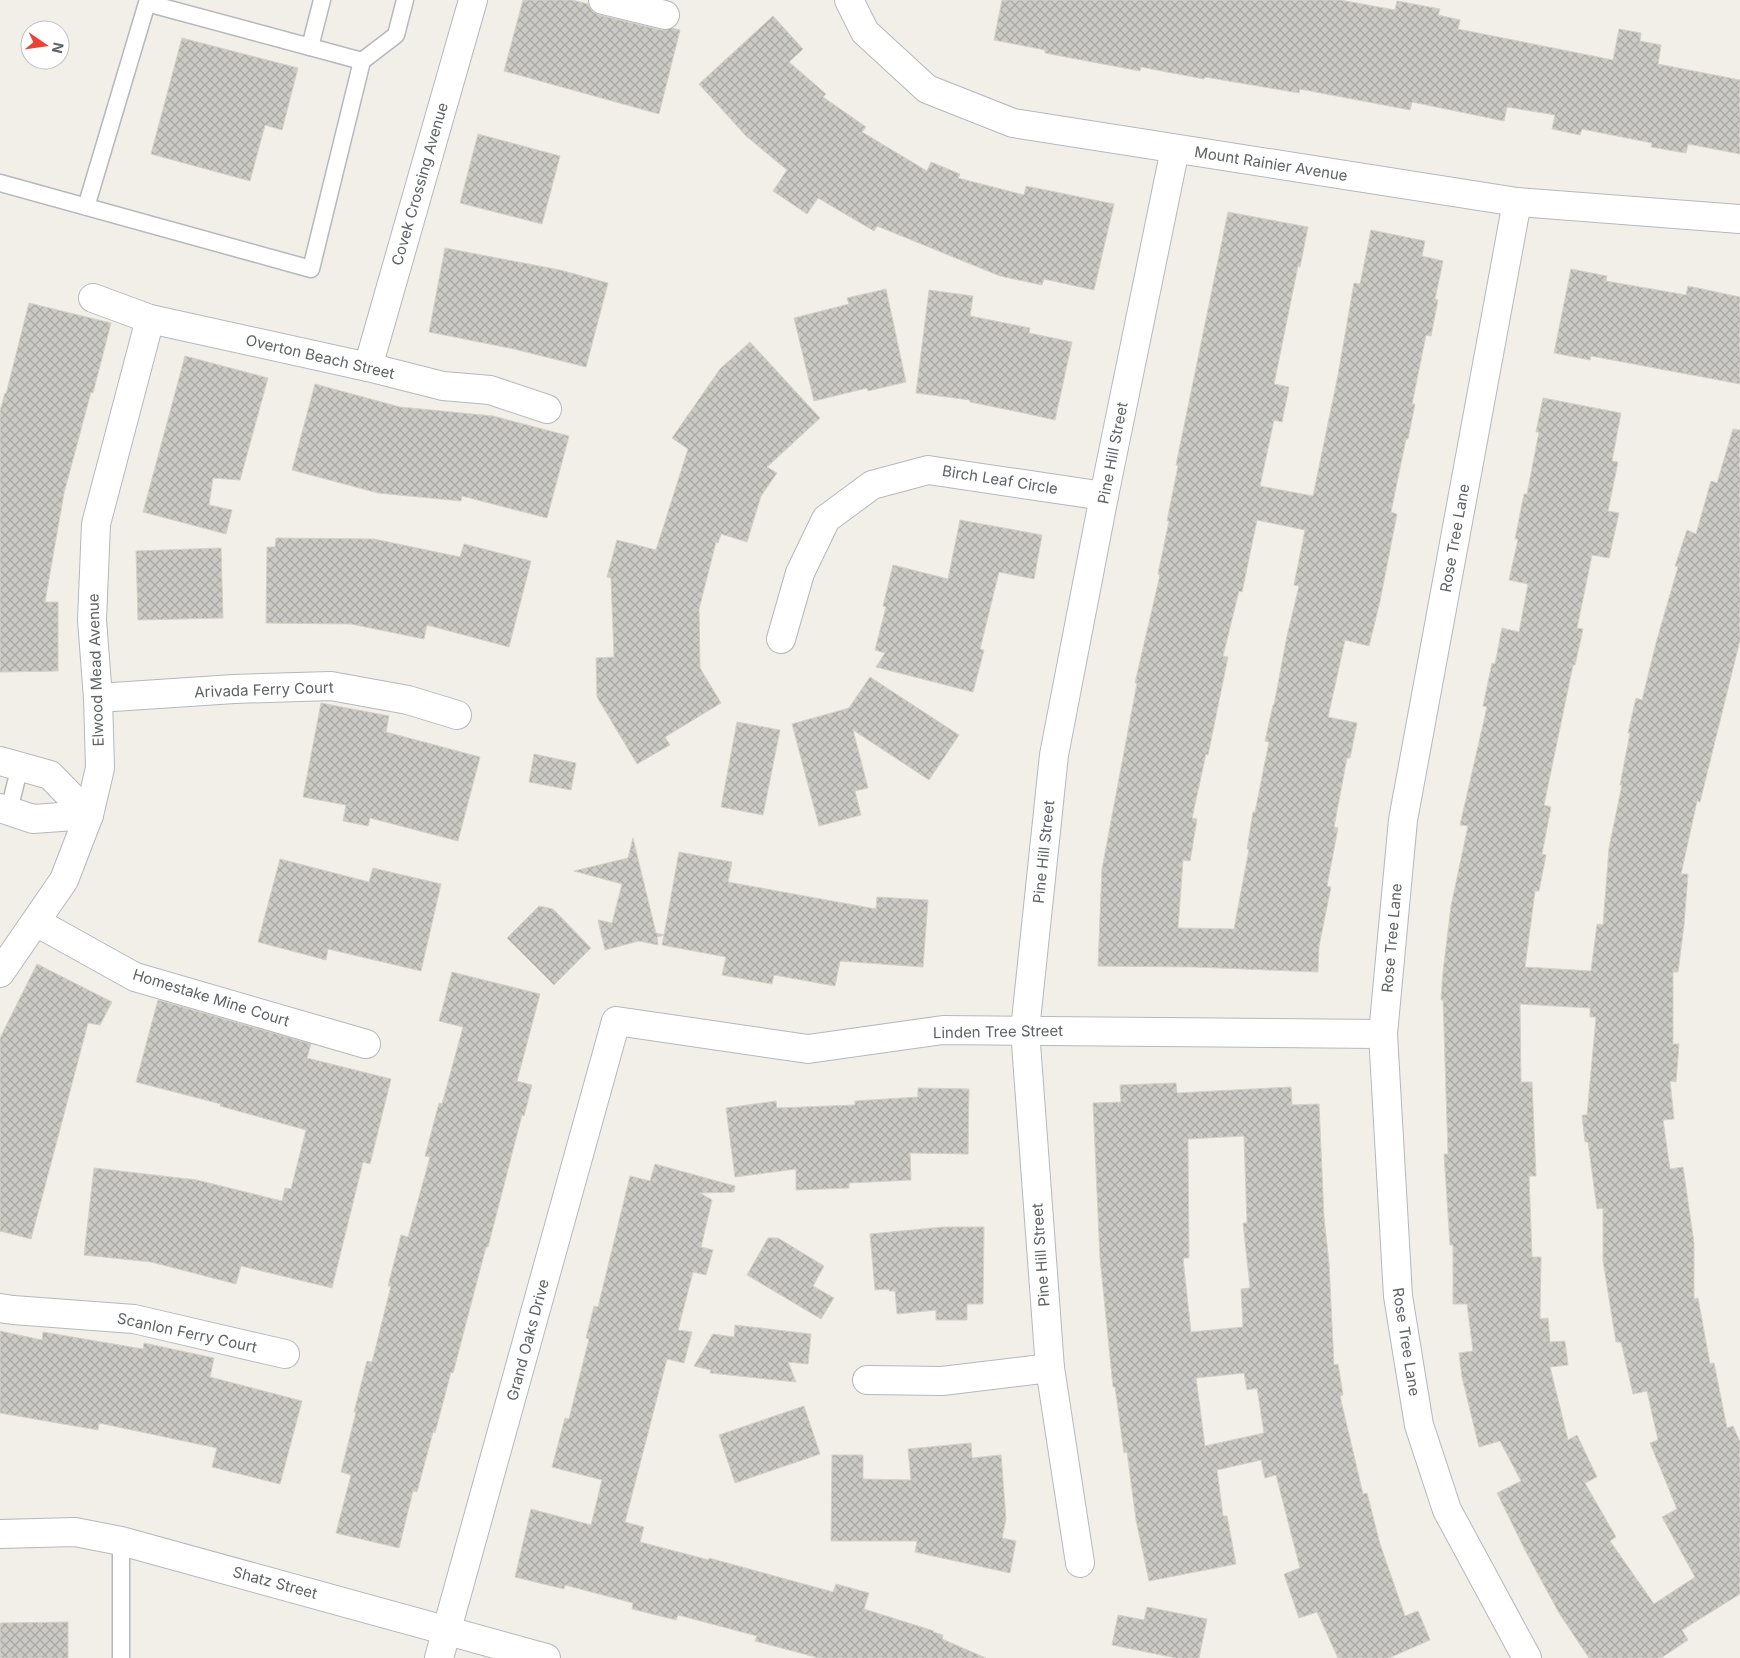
<svg xmlns="http://www.w3.org/2000/svg" width="1740" height="1658" font-family="Inter,sans-serif">
  <style>
    .building { fill: url(#building-cross-hatch); stroke: #d6d1c6; fill-rule: evenodd }
    .lines { fill: none; stroke-linecap: round; stroke-linejoin: round }
    .lane-casing { stroke: #b5b8bc; stroke-width: 19 }
    .street-casing { stroke: #b5b8bc; stroke-width: 30 }
    .lane { stroke: #fff; stroke-width: 16 }
    .street { stroke: #fff; stroke-width: 28 }
    .labels { text-anchor: middle; stroke-width: 5; stroke-linejoin: round; paint-order: stroke }
    .street-label { font-size: 15px; fill: #5f6368; stroke: #fff }
  </style>
  <defs>
    <pattern id="building-cross-hatch" width="8" height="8" patternUnits="userSpaceOnUse" patternTransform="scale(1.25)"><rect width="8" height="8" fill="#cccac5"/><path d="M0 0l8 8M0 8l8-8" fill="none" stroke="#a9a8a4"/></pattern>
  </defs>
  <rect width="100%" height="100%" fill="#f1efe8"/>
  <!-- building -->
  <g class="building">
    <path d="M 523,0 L 572,0 L 588,4 L 592,11 L 599,15 L 661,30 L 672,28 L 680,30 L 659,114 L 504,71 Z"/>
    <path d="M 1002,0 L 1340,0 L 1395,10 L 1397,1 L 1440,9 L 1438,15 L 1460,20 L 1458,29 L 1613,60 L 1619,29 L 1641,33 L 1640,41 L 1661,45 L 1658,64 L 1740,80 L 1740,154 L 1688,144 L 1686,153 L 1651,147 L 1652,143 L 1582,129 L 1580,135 L 1552,129 L 1555,115 L 1507,107 L 1504,121 L 1412,102 L 1410,110 L 1300,89 L 1299,93 L 1205,77 L 1204,79 L 1141,67 L 1140,71 L 1045,53 L 1045,50 L 994,40 Z"/>
    <path d="M 773,16 L 803,49 L 789,62 L 826,94 L 823,97 L 866,127 L 862,132 L 927,171 L 931,162 L 960,174 L 958,178 L 1024,195 L 1026,186 L 1114,204 L 1094,290 L 1044,279 L 1042,285 L 1000,276 L 877,226 L 874,231 L 818,198 L 807,214 L 773,191 L 787,170 L 746,136 L 699,84 Z"/>
    <path d="M 182,38 L 298,68 L 282,130 L 265,125 L 250,181 L 151,154 Z"/>
    <path d="M 478,134 L 560,156 L 542,224 L 460,203 Z"/>
    <path d="M 1228,212 L 1308,227 L 1300,267 L 1298,266 L 1274,384 L 1289,387 L 1282,422 L 1274,420 L 1260,486 L 1313,496 L 1338,375 L 1354,283 L 1360,284 L 1371,230 L 1425,241 L 1422,256 L 1443,261 L 1435,299 L 1438,300 L 1431,336 L 1426,335 L 1412,404 L 1415,404 L 1408,439 L 1406,439 L 1391,512 L 1397,514 L 1380,601 L 1369,646 L 1345,640 L 1328,717 L 1357,723 L 1350,758 L 1347,758 L 1334,827 L 1338,828 L 1327,886 L 1331,887 L 1319,946 L 1318,972 L 1195,967 L 1098,966 L 1102,869 L 1137,683 L 1135,683 L 1160,575 L 1158,574 L 1169,521 L 1167,521 L 1178,466 L 1176,465 ZM 1257,520 L 1305,530 L 1294,585 L 1299,586 L 1287,636 L 1274,705 L 1273,705 L 1265,741 L 1269,742 L 1255,812 L 1253,812 L 1247,849 L 1249,849 L 1234,929 L 1178,928 L 1183,860 L 1190,861 L 1197,819 L 1192,818 L 1206,754 L 1208,755 L 1228,657 L 1223,656 L 1239,591 L 1242,592 Z"/>
    <path d="M 445,248 L 560,270 L 608,283 L 586,367 L 514,349 L 429,332 Z"/>
    <path d="M 1571,269 L 1607,276 L 1606,281 L 1686,295 L 1688,286 L 1740,297 L 1740,384 L 1591,356 L 1590,360 L 1554,353 Z"/>
    <path d="M 886,289 L 906,382 L 868,391 L 867,388 L 814,401 L 794,318 L 849,304 L 847,298 Z"/>
    <path d="M 929,290 L 973,296 L 970,316 L 1030,328 L 1029,333 L 1072,342 L 1055,420 L 1024,413 L 970,402 L 970,400 L 916,393 Z"/>
    <path d="M 29,303 L 111,323 L 93,393 L 91,392 L 64,493 L 45,602 L 58,602 L 58,671 L 0,672 L 0,411 L 5,393 L 6,394 Z"/>
    <path d="M 750,342 L 820,418 L 767,467 L 777,473 L 761,496 L 747,542 L 721,534 L 718,543 L 716,542 L 699,609 L 700,668 L 721,703 L 665,737 L 670,745 L 637,764 L 597,697 L 596,658 L 614,657 L 611,578 L 607,577 L 617,540 L 656,550 L 688,449 L 672,438 L 720,369 Z"/>
    <path d="M 185,356 L 268,378 L 240,480 L 213,478 L 209,505 L 232,510 L 226,534 L 143,512 Z"/>
    <path d="M 315,384 L 400,407 L 493,416 L 569,436 L 547,518 L 462,496 L 461,501 L 378,493 L 292,470 Z"/>
    <path d="M 1543,398 L 1621,413 L 1612,461 L 1618,462 L 1608,511 L 1619,513 L 1609,558 L 1592,555 L 1577,628 L 1583,629 L 1575,665 L 1573,665 L 1544,805 L 1551,807 L 1542,854 L 1546,855 L 1539,891 L 1535,891 L 1525,967 L 1591,971 L 1597,924 L 1603,925 L 1609,848 L 1622,785 L 1620,785 L 1630,733 L 1628,733 L 1636,698 L 1642,700 L 1656,643 L 1678,567 L 1675,566 L 1687,530 L 1696,534 L 1711,481 L 1717,483 L 1733,429 L 1740,430 L 1740,640 L 1700,802 L 1697,801 L 1681,874 L 1688,874 L 1684,925 L 1678,972 L 1673,972 L 1673,1044 L 1679,1044 L 1676,1082 L 1670,1081 L 1674,1119 L 1663,1120 L 1670,1169 L 1683,1167 L 1694,1243 L 1694,1299 L 1698,1298 L 1710,1364 L 1714,1363 L 1727,1428 L 1733,1426 L 1740,1442 L 1740,1594 L 1682,1630 L 1688,1640 L 1661,1658 L 1589,1658 L 1559,1613 L 1526,1552 L 1497,1493 L 1521,1481 L 1500,1441 L 1479,1447 L 1462,1377 L 1459,1353 L 1473,1351 L 1467,1304 L 1453,1304 L 1453,1245 L 1450,1245 L 1444,1154 L 1448,1154 L 1443,1000 L 1441,1000 L 1443,972 L 1451,906 L 1468,826 L 1460,825 L 1487,707 L 1483,706 L 1492,663 L 1495,664 L 1502,628 L 1519,632 L 1528,584 L 1509,580 L 1518,539 L 1515,539 L 1524,494 L 1527,494 L 1539,432 L 1536,432 ZM 1520,1004 L 1590,1008 L 1590,1017 L 1596,1017 L 1587,1115 L 1582,1115 L 1585,1142 L 1588,1142 L 1597,1209 L 1603,1208 L 1603,1261 L 1616,1342 L 1621,1342 L 1633,1394 L 1647,1391 L 1658,1440 L 1650,1443 L 1677,1509 L 1662,1517 L 1695,1577 L 1654,1604 L 1610,1541 L 1616,1537 L 1585,1483 L 1597,1477 L 1577,1435 L 1568,1440 L 1550,1367 L 1568,1365 L 1565,1341 L 1550,1342 L 1548,1318 L 1540,1319 L 1541,1257 L 1532,1257 L 1529,1176 L 1536,1176 L 1532,1082 L 1521,1082 Z"/>
    <path d="M 960,520 L 1042,535 L 1034,579 L 999,572 L 980,649 L 984,650 L 973,692 L 876,667 L 885,653 L 875,650 L 886,607 L 883,606 L 893,565 L 948,579 Z"/>
    <path d="M 276,538 L 374,539 L 460,557 L 464,544 L 531,561 L 509,647 L 427,625 L 424,639 L 351,624 L 266,623 L 267,547 L 275,547 Z"/>
    <path d="M 221,548 L 223,618 L 138,620 L 136,551 Z"/>
    <path d="M 870,677 L 959,735 L 929,780 L 853,730 L 868,788 L 855,791 L 861,815 L 819,826 L 792,724 L 849,708 Z"/>
    <path d="M 321,703 L 389,716 L 386,732 L 480,757 L 458,841 L 370,818 L 368,826 L 343,821 L 346,805 L 303,797 Z"/>
    <path d="M 737,722 L 780,730 L 763,815 L 721,807 Z"/>
    <path d="M 534,754 L 576,763 L 571,790 L 529,782 Z"/>
    <path d="M 633,838 L 656,933 L 664,935 L 679,852 L 732,862 L 728,882 L 876,909 L 877,897 L 928,900 L 923,967 L 840,961 L 835,986 L 774,975 L 772,984 L 722,975 L 726,957 L 662,945 L 664,935 L 657,937 L 658,945 L 639,941 L 605,950 L 598,920 L 612,923 L 622,884 L 574,871 L 628,858 Z"/>
    <path d="M 280,859 L 369,882 L 373,868 L 441,884 L 421,971 L 328,949 L 326,960 L 258,942 Z"/>
    <path d="M 539,906 L 553,909 L 591,948 L 554,985 L 507,938 Z"/>
    <path d="M 37,964 L 112,1002 L 100,1025 L 88,1023 L 31,1239 L 0,1231 L 0,1038 Z"/>
    <path d="M 452,972 L 540,994 L 517,1081 L 532,1085 L 524,1116 L 522,1115 L 488,1247 L 486,1247 L 453,1373 L 451,1372 L 435,1433 L 433,1432 L 417,1492 L 413,1491 L 399,1548 L 336,1533 L 351,1475 L 341,1472 L 356,1412 L 354,1412 L 367,1361 L 372,1362 L 391,1286 L 388,1286 L 401,1235 L 408,1237 L 430,1157 L 425,1156 L 439,1103 L 442,1104 L 463,1027 L 439,1021 Z"/>
    <path d="M 158,1000 L 311,1044 L 307,1058 L 391,1079 L 370,1164 L 363,1162 L 332,1288 L 241,1266 L 236,1284 L 151,1262 L 84,1255 L 94,1168 L 197,1180 L 282,1201 L 285,1188 L 291,1189 L 306,1130 L 220,1106 L 221,1104 L 136,1082 Z"/>
    <path d="M 1176,1083 L 1177,1093 L 1291,1087 L 1292,1105 L 1319,1104 L 1324,1218 L 1329,1263 L 1334,1365 L 1338,1364 L 1343,1395 L 1340,1396 L 1363,1494 L 1367,1493 L 1380,1544 L 1405,1616 L 1418,1611 L 1430,1640 L 1389,1658 L 1338,1658 L 1317,1612 L 1299,1618 L 1284,1574 L 1300,1568 L 1276,1475 L 1265,1478 L 1261,1460 L 1217,1470 L 1223,1516 L 1227,1516 L 1236,1564 L 1149,1581 L 1136,1520 L 1127,1452 L 1124,1453 L 1115,1387 L 1113,1387 L 1100,1258 L 1093,1103 L 1121,1102 L 1120,1085 ZM 1244,1136 L 1247,1223 L 1243,1223 L 1250,1288 L 1241,1289 L 1243,1327 L 1191,1332 L 1183,1258 L 1189,1258 L 1188,1139 ZM 1244,1373 L 1247,1390 L 1257,1388 L 1264,1433 L 1205,1446 L 1196,1378 Z"/>
    <path d="M 918,1088 L 969,1089 L 968,1154 L 910,1153 L 911,1180 L 849,1183 L 849,1188 L 796,1190 L 796,1169 L 735,1177 L 726,1108 L 776,1101 L 777,1108 L 855,1105 L 855,1101 L 918,1097 Z"/>
    <path d="M 655,1164 L 735,1186 L 734,1192 L 700,1193 L 712,1200 L 701,1247 L 713,1250 L 706,1275 L 693,1272 L 678,1330 L 692,1332 L 684,1363 L 667,1359 L 625,1522 L 644,1527 L 640,1542 L 709,1560 L 709,1558 L 833,1592 L 836,1584 L 869,1593 L 864,1609 L 934,1631 L 933,1632 L 943,1635 L 942,1639 L 986,1658 L 819,1658 L 755,1641 L 757,1636 L 678,1615 L 676,1620 L 632,1609 L 633,1603 L 565,1585 L 564,1589 L 515,1577 L 531,1509 L 591,1525 L 602,1480 L 552,1467 L 565,1418 L 569,1419 L 589,1339 L 586,1338 L 594,1306 L 598,1307 L 630,1176 L 650,1181 Z"/>
    <path d="M 943,1227 L 984,1227 L 983,1304 L 967,1304 L 967,1320 L 936,1320 L 936,1310 L 897,1314 L 895,1291 L 889,1291 L 889,1289 L 875,1290 L 870,1234 Z"/>
    <path d="M 768,1238 L 778,1238 L 824,1266 L 813,1286 L 834,1298 L 821,1319 L 747,1275 Z"/>
    <path d="M 735,1325 L 811,1334 L 808,1364 L 788,1362 L 796,1382 L 710,1373 L 711,1370 L 694,1366 L 713,1334 L 734,1337 Z"/>
    <path d="M 0,1331 L 42,1340 L 43,1332 L 143,1349 L 144,1343 L 214,1358 L 210,1377 L 302,1401 L 280,1484 L 212,1467 L 217,1448 L 99,1423 L 98,1430 L 0,1413 Z"/>
    <path d="M 804,1406 L 820,1454 L 735,1483 L 719,1435 Z"/>
    <path d="M 971,1443 L 972,1458 L 1001,1455 L 1006,1519 L 1002,1538 L 1016,1541 L 1010,1573 L 915,1552 L 917,1541 L 831,1541 L 832,1455 L 863,1455 L 863,1479 L 911,1480 L 908,1449 Z"/>
    <path d="M 1147,1607 L 1207,1619 L 1199,1658 L 1176,1658 L 1112,1645 L 1118,1615 L 1144,1620 Z"/>
    <path d="M 68,1622 L 68,1658 L 0,1658 L 0,1623 Z"/>
  </g>
  <g class="lines">
    <!-- lane casing -->
    <g class="lane-casing">
      <g id="lane">
        <path d="M 310,47 L 322,0"/>
        <path d="M 362,61 L 396,35 L 405,0"/>
        <path d="M 0,183 L 311,269 L 362,61 L 147,3 L 86,207"/>
        <path d="M 9,810 L 20,766"/>
        <path d="M 121,1541 L 121,1658"/>
      </g>
    </g>
    <!-- street casing -->
    <g class="street-casing">
      <g id="street">
        <path d="M 603,0 L 665,15"/>
        <path d="M 849,0 L 865,32 L 927,89 L 1013,123 L 1517,202 L 1740,219"/>
        <path d="M 1517,202 L 1403,820 L 1383,1034 L 1398,1296 L 1419,1425 L 1447,1510 L 1527,1658"/>
        <path d="M 93,298 L 150,319 L 368,367 L 443,386 L 490,390 L 547,409"/>
        <path d="M 368,367 L 473,0"/>
        <path d="M 781,639 L 800,573 L 826,519 L 872,485 L 928,470 L 1104,496"/>
        <path d="M 98,698 L 234,689 L 331,686 L 408,700 L 457,715"/>
        <path d="M 0,761 L 50,775 L 89,815"/>
        <path d="M 0,808 L 33,819 L 89,815"/>
        <path d="M 36,922 L 135,977 L 366,1044"/>
        <path d="M 0,973 L 64,880 L 89,815 L 100,768 L 98,698 L 92,620 L 96,524 L 150,319"/>
        <path d="M 0,1308 L 13,1310 L 134,1319 L 285,1354"/>
        <path d="M 867,1380 L 942,1381 L 1050,1368"/>
        <path d="M 0,1534 L 75,1532 L 121,1541 L 546,1658"/>
        <path d="M 1080,1563 L 1050,1368 L 1025,1030 L 1054,755 L 1104,496 L 1175,149"/>
        <path d="M 439,1658 L 616,1021 L 808,1049 L 943,1030 L 1383,1034"/>
      </g>
    </g>
    <!-- lane -->
    <use href="#lane" class="lane"/>
    <!-- street -->
    <use href="#street" class="street"/>
  </g>
  <g class="labels">
    <!-- street labels -->
    <g class="street-label">
      <text transform="translate(1271 164) rotate(9)" y="5">Mount Rainier Avenue</text>
      <text transform="translate(420 184) rotate(-74)" y="5">Covek Crossing Avenue</text>
      <text transform="translate(320 357) rotate(13)" y="5">Overton Beach Street</text>
      <text transform="translate(1113 453) rotate(-79)" y="5">Pine Hill Street</text>
      <text transform="translate(1000 480) rotate(9)" y="5">Birch Leaf Circle</text>
      <text transform="translate(1455 538) rotate(-80)" y="5">Rose Tree Lane</text>
      <text transform="translate(96 670) rotate(-92)" y="5">Elwood Mead Avenue</text>
      <text transform="translate(264 690) rotate(-2)" y="5">Arivada Ferry Court</text>
      <text transform="translate(1044 852) rotate(-84)" y="5">Pine Hill Street</text>
      <text transform="translate(1392 938) rotate(-85)" y="5">Rose Tree Lane</text>
      <text transform="translate(211 998) rotate(17)" y="5">Homestake Mine Court</text>
      <text transform="translate(998 1032) rotate(-1)" y="5">Linden Tree Street</text>
      <text transform="translate(1041 1255) rotate(-94)" y="5">Pine Hill Street</text>
      <text transform="translate(187 1333) rotate(12)" y="5">Scanlon Ferry Court</text>
      <text transform="translate(528 1340) rotate(-75)" y="5">Grand Oaks Drive</text>
      <text transform="translate(1406 1342) rotate(81)" y="5">Rose Tree Lane</text>
      <text transform="translate(275 1583) rotate(15)" y="5">Shatz Street</text>
    </g>
  </g>
  <!-- north arrow -->
  <g transform="translate(45 45) rotate(103)"><circle r="24" fill="#ffffff" stroke="#bfc1c3"/>
  <path d="M0-4L9 19L0 12L-9 19Z" fill="#ea4335"/>
  <text y="-8" font-size="14" font-weight="bold" text-anchor="middle" fill="#5f6368">N</text>
  </g>
</svg>
